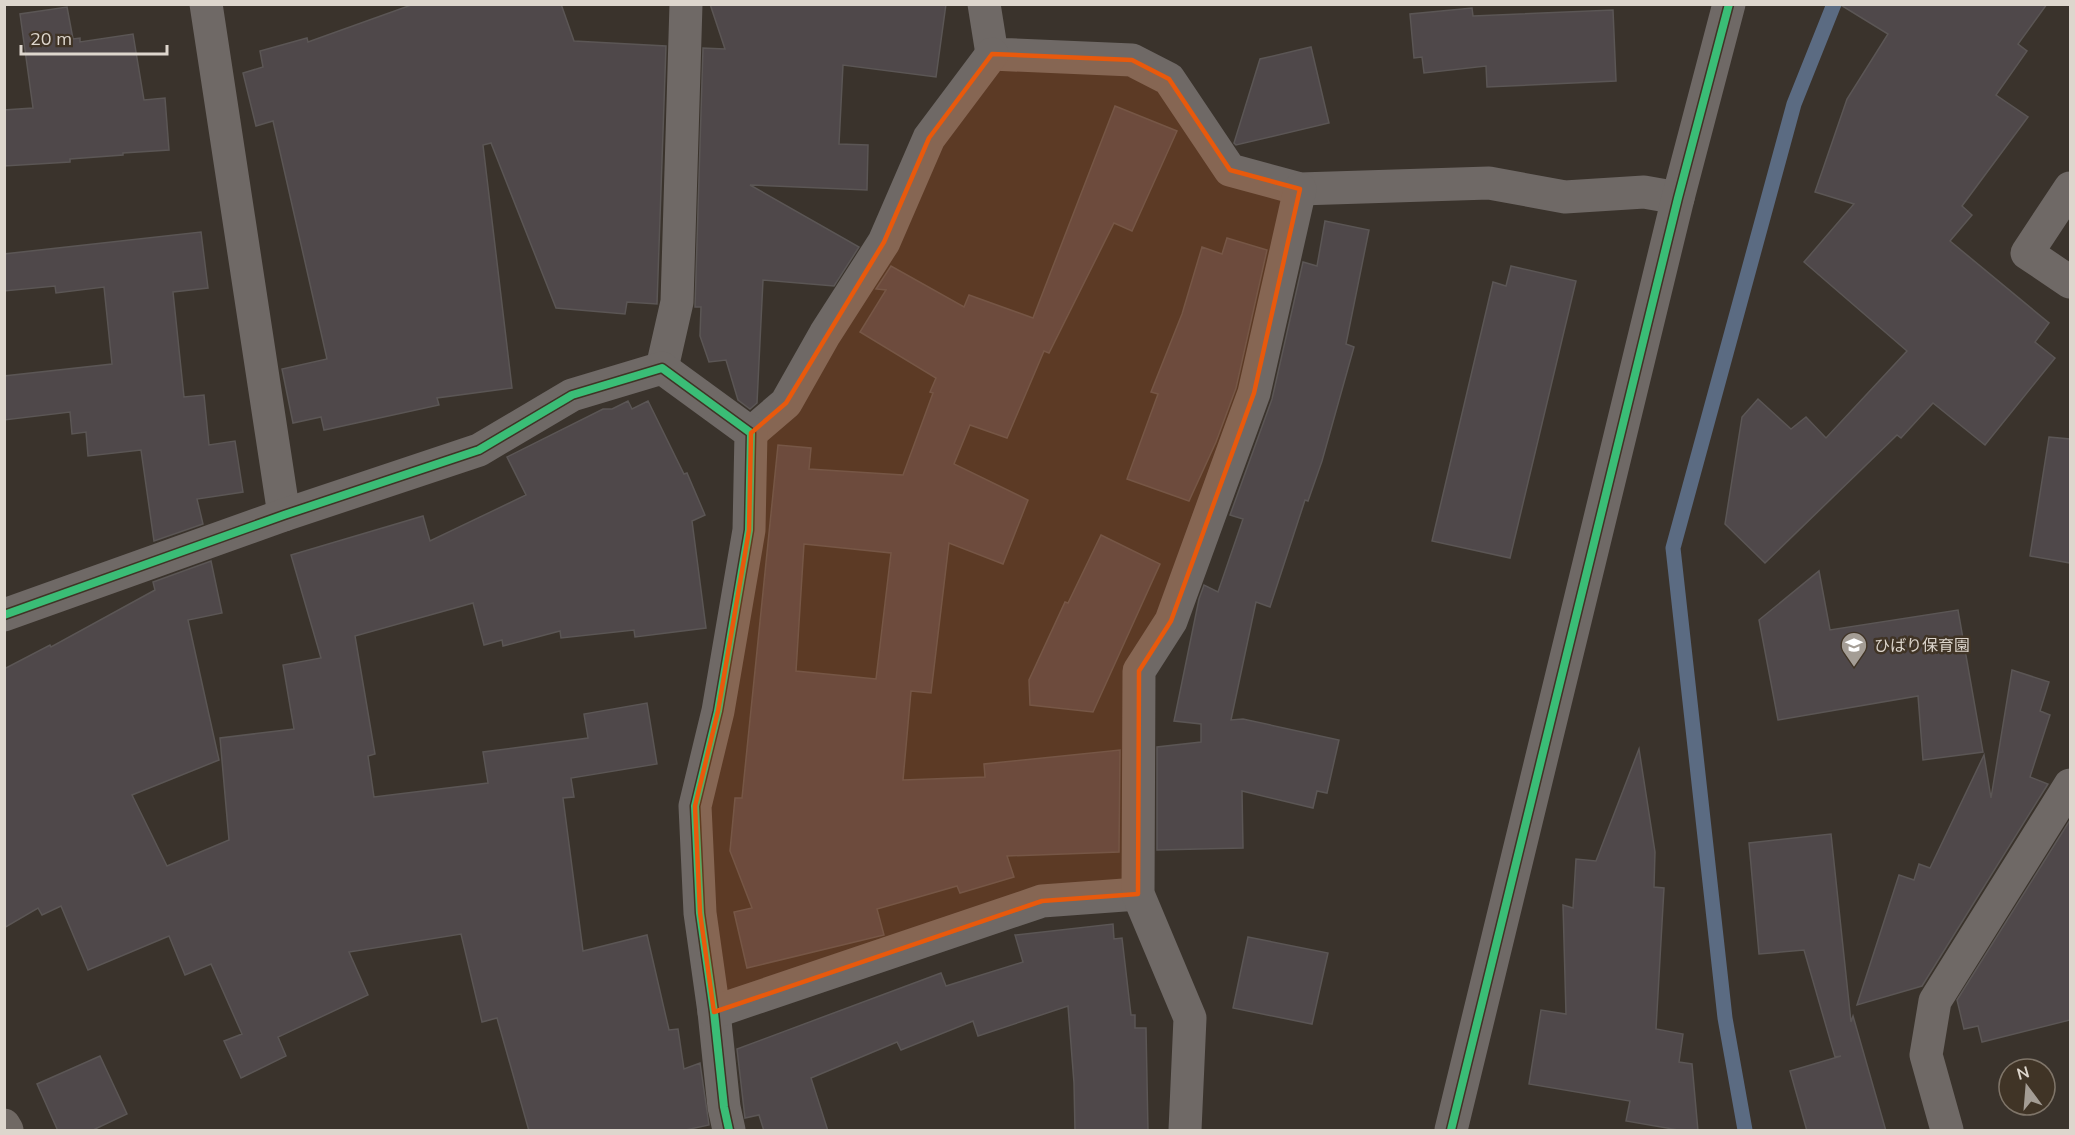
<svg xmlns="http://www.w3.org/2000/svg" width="2075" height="1135" font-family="Mulish,'Noto Sans JP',sans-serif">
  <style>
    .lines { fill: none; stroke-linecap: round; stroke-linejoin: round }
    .stream { stroke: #5b6b82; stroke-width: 15 }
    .building { fill: #4f484a; stroke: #5b5655; stroke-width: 1.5; fill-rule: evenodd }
    .minor { stroke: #6f6966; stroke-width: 33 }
    .tertiary { stroke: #6f6966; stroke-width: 33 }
    .primary { stroke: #706964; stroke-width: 33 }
    .cycleway-casing { stroke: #403426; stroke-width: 11 }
    .cycleway { stroke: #3abd76; stroke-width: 8 }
    .marked { fill: #e8590c; fill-opacity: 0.2; stroke: #e8590c; stroke-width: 4.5; stroke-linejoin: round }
    .labels { text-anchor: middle; stroke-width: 5; stroke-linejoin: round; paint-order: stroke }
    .poi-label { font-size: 16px; fill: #ddd6cd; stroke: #403426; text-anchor: start }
  </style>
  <rect width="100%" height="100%" fill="#3a332c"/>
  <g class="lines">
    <!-- stream -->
    <path class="stream" d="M 1745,1130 L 1725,1018 L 1673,548 L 1794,104 L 1834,4"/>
  </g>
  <!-- building -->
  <g class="building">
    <path d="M 414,4 L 561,4 L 574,41 L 666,46 L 657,304 L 627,302 L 625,314 L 556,308 L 491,143 L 483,145 L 512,388 L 437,398 L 439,405 L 324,430 L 321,417 L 293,423 L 282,369 L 327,359 L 273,121 L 256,126 L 243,73 L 263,67 L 260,51 L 307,38 L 308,42 Z"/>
    <path d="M 710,4 L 946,4 L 936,77 L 843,65 L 839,144 L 868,145 L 867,190 L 750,185 L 859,247 L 834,286 L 763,280 L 757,403 L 750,409 L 738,400 L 726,360 L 709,362 L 700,336 L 701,307 L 695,307 L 703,48 L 725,49 Z"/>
    <path d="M 1839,4 L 2047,4 L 2018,44 L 2027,51 L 1996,95 L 2028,117 L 1962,206 L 1972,215 L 1950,241 L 2049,323 L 2035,342 L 2055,358 L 1985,445 L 1933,403 L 1901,438 L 1897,435 L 1765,563 L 1725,524 L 1742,417 L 1758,399 L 1791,429 L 1806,417 L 1826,438 L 1907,351 L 1804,262 L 1854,204 L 1815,192 L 1847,99 L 1888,34 Z"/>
    <path d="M 67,7 L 73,39 L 80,38 L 80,42 L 133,34 L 144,100 L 165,98 L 169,150 L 123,153 L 123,155 L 70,159 L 70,162 L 4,166 L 4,110 L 33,108 L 20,14 Z"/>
    <path d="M 1472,8 L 1473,16 L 1613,10 L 1616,81 L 1487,87 L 1486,66 L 1424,73 L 1422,57 L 1414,58 L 1410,14 Z"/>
    <path d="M 1311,47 L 1329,123 L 1236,145 L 1234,143 L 1260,59 Z"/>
    <path d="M 1115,106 L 1177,131 L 1132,231 L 1114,223 L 1049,353 L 1044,351 L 1007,438 L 970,425 L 954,464 L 1028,500 L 1003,564 L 949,543 L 931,693 L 911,691 L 903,780 L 985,777 L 984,764 L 1120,750 L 1119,852 L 1007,856 L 1014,877 L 960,893 L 957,886 L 877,909 L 884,935 L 747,968 L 734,912 L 752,908 L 730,851 L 735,798 L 742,798 L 778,445 L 811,448 L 809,469 L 903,475 L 933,393 L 930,392 L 936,378 L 860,332 L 886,290 L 876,289 L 891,266 L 964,307 L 969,295 L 1033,318 ZM 804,544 L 891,553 L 876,679 L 796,671 Z"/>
    <path d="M 1325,221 L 1369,230 L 1346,344 L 1354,347 L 1322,461 L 1308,501 L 1305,500 L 1270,607 L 1256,602 L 1231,720 L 1243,719 L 1339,740 L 1327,793 L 1317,791 L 1313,808 L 1242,791 L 1243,848 L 1157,850 L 1157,747 L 1201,742 L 1201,724 L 1174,721 L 1199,599 L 1204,585 L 1218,592 L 1243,519 L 1230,515 L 1272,399 L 1303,262 L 1317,266 Z"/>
    <path d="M 201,232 L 208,288 L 173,292 L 184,397 L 204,395 L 209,445 L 235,441 L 243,492 L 197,499 L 203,524 L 154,541 L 141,450 L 88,456 L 86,432 L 72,434 L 70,412 L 4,420 L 4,376 L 112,364 L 104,287 L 56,293 L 55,286 L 4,291 L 4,254 Z"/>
    <path d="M 1227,238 L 1267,250 L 1236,388 L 1216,442 L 1189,501 L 1127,479 L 1158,394 L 1151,392 L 1182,314 L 1202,247 L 1222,254 Z"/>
    <path d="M 1511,266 L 1576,281 L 1510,558 L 1432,541 L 1493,282 L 1506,286 Z"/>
    <path d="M 628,401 L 632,409 L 648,401 L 684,474 L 687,473 L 705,515 L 692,521 L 706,628 L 635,637 L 634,630 L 561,638 L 560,631 L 503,646 L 502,640 L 484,645 L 473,603 L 355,636 L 375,754 L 368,756 L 374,797 L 488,783 L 483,752 L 588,738 L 584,714 L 647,703 L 657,764 L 571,778 L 574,797 L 563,798 L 583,951 L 647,935 L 669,1030 L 678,1029 L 684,1069 L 700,1063 L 709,1125 L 681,1131 L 529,1131 L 497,1018 L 482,1022 L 461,934 L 349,952 L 368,995 L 278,1037 L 286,1056 L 241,1078 L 224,1041 L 242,1034 L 211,964 L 185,975 L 169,936 L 88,970 L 61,906 L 42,915 L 38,908 L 4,928 L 4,669 L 50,645 L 51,647 L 155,590 L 153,582 L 211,561 L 222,613 L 188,620 L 219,760 L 132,795 L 167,866 L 229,840 L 220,738 L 294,729 L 283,665 L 321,658 L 291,555 L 423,516 L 430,541 L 526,495 L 507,457 L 603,409 L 612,409 Z"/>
    <path d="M 2049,437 L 2070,439 L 2070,563 L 2030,556 Z"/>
    <path d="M 1101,535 L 1160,564 L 1093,712 L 1030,705 L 1029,680 L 1065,602 L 1068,603 Z"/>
    <path d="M 1819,571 L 1830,630 L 1958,610 L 1983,752 L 1923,760 L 1918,696 L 1778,720 L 1759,620 Z"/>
    <path d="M 2012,670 L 2049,682 L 2040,711 L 2050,715 L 2030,777 L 2048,784 L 1922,986 L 1857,1005 L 1899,875 L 1914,880 L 1919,864 L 1930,868 L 1984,755 L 1991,798 Z"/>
    <path d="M 1639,749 L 1655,852 L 1654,887 L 1664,888 L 1656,1029 L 1683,1034 L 1679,1062 L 1692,1064 L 1698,1131 L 1684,1131 L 1626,1121 L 1630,1101 L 1529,1084 L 1541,1010 L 1566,1014 L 1563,905 L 1573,908 L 1576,859 L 1596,861 Z"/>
    <path d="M 2070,820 L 2070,1020 L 1982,1042 L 1978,1026 L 1964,1029 L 1957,1000 Z"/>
    <path d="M 1831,834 L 1851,1022 L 1853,1016 L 1886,1131 L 1807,1131 L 1790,1071 L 1841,1056 L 1835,1057 L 1804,950 L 1759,954 L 1749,843 Z"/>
    <path d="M 1113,924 L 1114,939 L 1122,938 L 1131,1015 L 1135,1015 L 1135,1028 L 1146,1028 L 1148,1131 L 1075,1131 L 1074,1083 L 1068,1006 L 978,1036 L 973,1021 L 901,1050 L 897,1042 L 811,1078 L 828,1131 L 764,1131 L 759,1115 L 745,1118 L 737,1049 L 941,973 L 946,986 L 1023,962 L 1015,935 Z"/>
    <path d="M 1248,937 L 1328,953 L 1312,1024 L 1233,1008 Z"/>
    <path d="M 100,1056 L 127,1114 L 91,1131 L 58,1131 L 37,1084 Z"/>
  </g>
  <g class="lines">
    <!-- minor -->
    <g class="minor">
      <path d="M 206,4 L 284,515"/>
      <path d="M 984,4 L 992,54 L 1132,60 L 1169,79 L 1230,170 L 1300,189 L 1489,183 L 1565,197 L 1644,192 L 1678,198"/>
      <path d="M 2070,188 L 2027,253 L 2070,282"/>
      <path d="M 662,368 L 677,302 L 686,4"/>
      <path d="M 751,433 L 786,403 L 825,334 L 884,242 L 929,138 L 992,54"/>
      <path d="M 4,615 L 284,515 L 479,450 L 572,395 L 662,368 L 751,433 L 749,530 L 718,711 L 695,806 L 700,913 L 714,1012 L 724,1107 L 729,1130"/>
      <path d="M 714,1012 L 1042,901 L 1138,894"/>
      <path d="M 1185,1130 L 1190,1018 L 1138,894 L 1139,671 L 1171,621 L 1254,393 L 1300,189"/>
      <path d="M 1947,1130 L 1926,1055 L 1935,1001 L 2070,785"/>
    </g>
    <!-- tertiary -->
    <path class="tertiary" d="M 1451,1130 L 1678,198 L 1729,4"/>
    <!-- primary -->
    <path class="primary" d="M 4,1125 L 7,1130"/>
    <!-- cycleway casing -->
    <g class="cycleway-casing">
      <g id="cycleway">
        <path d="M 4,615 L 284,515 L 479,450 L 572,395 L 662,368 L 751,433 L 749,530 L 718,711 L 695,806 L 700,913 L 714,1012 L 724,1107 L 729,1130"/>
        <path d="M 1451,1130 L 1678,198 L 1729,4"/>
      </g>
    </g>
    <!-- cycleway -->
    <use href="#cycleway" class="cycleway"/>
  </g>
  <!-- marked area -->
  <path class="marked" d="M 992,54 L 1132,60 L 1169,79 L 1230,170 L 1300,189 L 1254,393 L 1171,621 L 1139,671 L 1138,894 L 1042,901 L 714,1012 L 700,913 L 695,806 L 718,711 L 749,530 L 751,433 L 786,403 L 884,242 L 929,138 Z"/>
  <!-- icons -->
  <defs>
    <g id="school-pin" transform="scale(1.35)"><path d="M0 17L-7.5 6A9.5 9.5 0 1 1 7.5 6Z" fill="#a49d95" stroke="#403426"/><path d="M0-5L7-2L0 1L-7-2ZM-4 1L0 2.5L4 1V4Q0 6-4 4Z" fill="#fff"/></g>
  </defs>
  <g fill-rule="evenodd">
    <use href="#school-pin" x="1854" y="645"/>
  </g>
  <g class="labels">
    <!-- poi labels -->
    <g class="poi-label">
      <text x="1874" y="651">ひばり保育園</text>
    </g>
  </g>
  <!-- border -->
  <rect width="2075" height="1135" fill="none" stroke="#ddd6cd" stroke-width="12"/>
  <!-- north arrow -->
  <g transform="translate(2027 1087) rotate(344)"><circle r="28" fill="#403426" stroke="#7f7569" stroke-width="1.5"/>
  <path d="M0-4.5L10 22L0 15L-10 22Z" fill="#a49d95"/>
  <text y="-9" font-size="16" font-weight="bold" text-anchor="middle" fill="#ddd6cd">N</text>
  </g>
  <!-- scale -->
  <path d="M21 45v9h146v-9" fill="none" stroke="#ddd6cd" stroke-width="3"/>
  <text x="30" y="45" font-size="18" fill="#ddd6cd" stroke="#403426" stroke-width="4.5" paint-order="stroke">20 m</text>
</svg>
